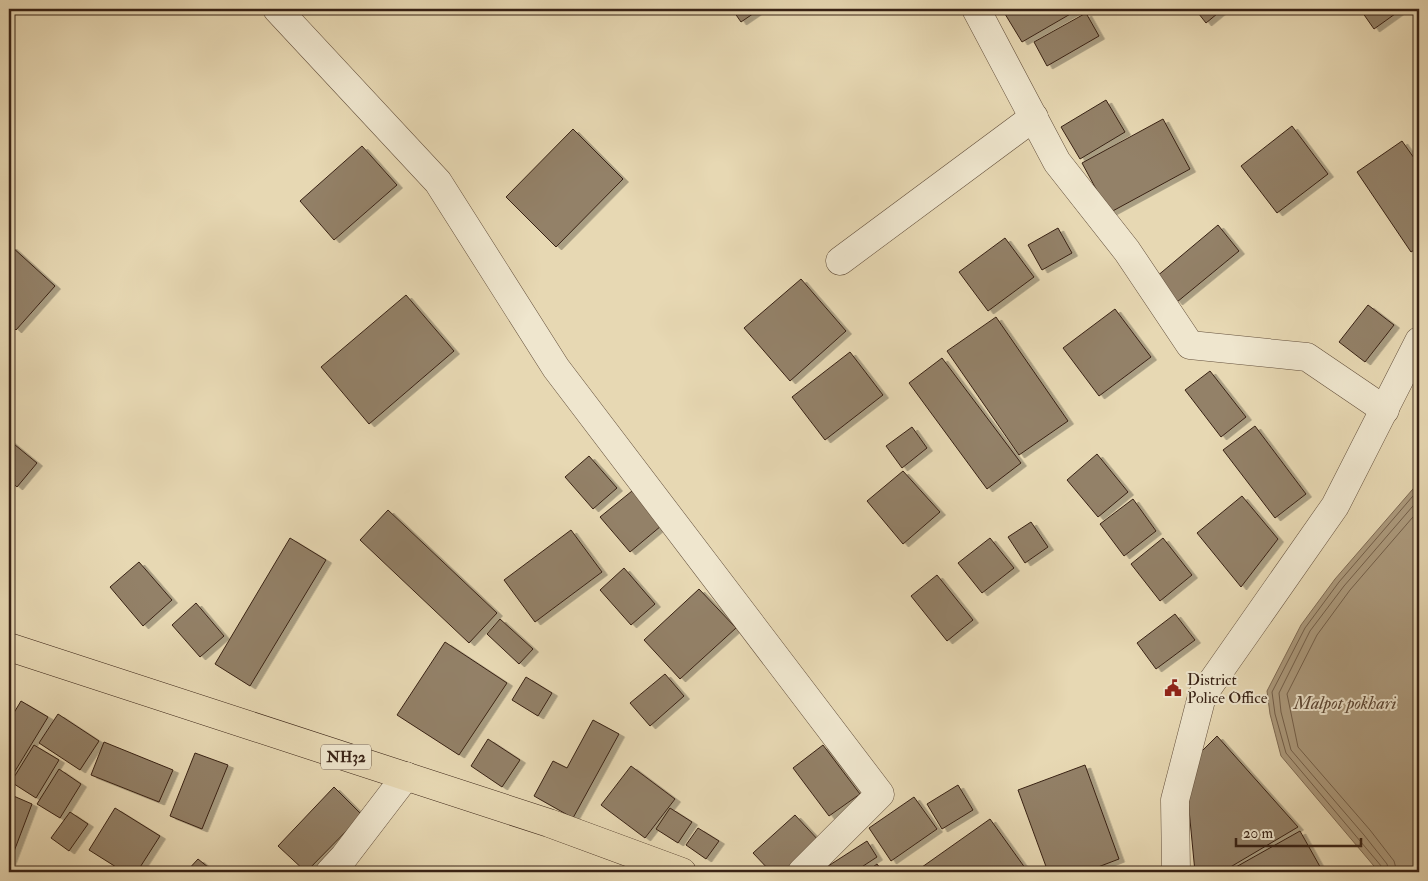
<svg xmlns="http://www.w3.org/2000/svg" width="1428" height="881" font-family="'IM FELL Double Pica',serif">
  <style>
    .water { fill: #ac9a7d; stroke: #7e6a53 }
    .lines { fill: none; stroke-linecap: round; stroke-linejoin: round }
    .shore { stroke: #725e49; stroke-width: 1 }
    .building { fill: #938167; stroke: #382215; filter: url(#shadow) }
    .minor-casing { stroke: #64503c; stroke-width: 29 }
    .major-casing { stroke: #382215; stroke-width: 29 }
    .minor { stroke: #efe6ce; stroke-width: 28 }
    .major { stroke: #e7d8b3; stroke-width: 28 }
    .labels { text-anchor: middle; stroke-width: 4; stroke-linejoin: round; paint-order: stroke }
    .shield { fill: #efe6ce; stroke: #6f5d4c; stroke-width: 1 }
    .shield-label { font-size: 15px; font-weight: bold; fill: #382215 }
    .poi-label { font-size: 16px; fill: #382215; stroke: #efe6ce; text-anchor: start }
    .water-label { font-size: 18px; font-style: italic; fill: #5b4634; stroke: #efe6ce }
  </style>
  <defs>
    <filter id="shadow"><feDropShadow dx="5.5" dy="3" stdDeviation="0" flood-color="#0004"/></filter>
  </defs>
  <rect width="100%" height="100%" fill="#e7d8b3"/>
  <filter id="stains"><feTurbulence type="fractalNoise" baseFrequency=".004" numOctaves="4"/><feColorMatrix values="0 0 0 0 .2 0 0 0 0 .09 0 0 0 0 .02 0 0 0 .5 -.17"/></filter>
  <radialGradient id="worn" r=".72"><stop offset=".6" stop-color="#630" stop-opacity="0"/><stop offset="1" stop-color="#630" stop-opacity=".3"/></radialGradient>
  <!-- water -->
  <path class="water" d="M 1419,482 L 1419,872 L 1379,872 L 1281,756 L 1270,714 L 1267,691 L 1301,625 L 1335,579 Z"/>
  <g class="lines">
    <!-- shore -->
    <g class="shore">
      <path d="M 1383,872 L 1382,867 L 1286,753 L 1275,714 L 1272,692 L 1305,628 L 1339,582 L 1419,489"/>
      <path d="M 1389,872 L 1387,864 L 1364,835 L 1291,750 L 1281,712 L 1279,693 L 1310,631 L 1344,586 L 1419,499"/>
      <path d="M 1397,872 L 1394,861 L 1370,830 L 1298,747 L 1287,694 L 1317,635 L 1350,590 L 1419,510"/>
    </g>
  </g>
  <!-- building -->
  <g class="building">
    <path d="M 732,9 L 760,9 L 741,22 Z"/>
    <path d="M 1002,9 L 1079,9 L 1022,42 Z"/>
    <path d="M 1195,9 L 1223,9 L 1206,23 Z"/>
    <path d="M 1360,9 L 1402,9 L 1374,29 Z"/>
    <path d="M 1086,13 L 1099,36 L 1047,66 L 1034,42 Z"/>
    <path d="M 1106,100 L 1125,132 L 1080,159 L 1061,127 Z"/>
    <path d="M 1163,119 L 1190,169 L 1109,213 L 1082,163 Z"/>
    <path d="M 1292,126 L 1328,174 L 1277,213 L 1241,166 Z"/>
    <path d="M 573,129 L 623,179 L 556,247 L 506,197 Z"/>
    <path d="M 1402,141 L 1419,165 L 1419,247 L 1411,252 L 1357,172 Z"/>
    <path d="M 362,146 L 397,185 L 334,240 L 300,201 Z"/>
    <path d="M 1218,225 L 1239,251 L 1177,302 L 1156,277 Z"/>
    <path d="M 1058,228 L 1072,253 L 1042,270 L 1028,245 Z"/>
    <path d="M 1005,238 L 1034,277 L 988,311 L 959,272 Z"/>
    <path d="M 11,246 L 55,286 L 16,330 L 9,323 L 9,249 Z"/>
    <path d="M 801,279 L 846,331 L 790,381 L 744,328 Z"/>
    <path d="M 406,295 L 454,351 L 369,424 L 321,367 Z"/>
    <path d="M 1368,305 L 1394,325 L 1365,362 L 1339,342 Z"/>
    <path d="M 1115,309 L 1151,357 L 1099,396 L 1063,348 Z"/>
    <path d="M 996,317 L 1068,421 L 1019,455 L 947,351 Z"/>
    <path d="M 850,352 L 883,395 L 825,440 L 792,397 Z"/>
    <path d="M 942,358 L 1021,463 L 987,489 L 909,383 Z"/>
    <path d="M 1210,371 L 1246,417 L 1221,437 L 1185,390 Z"/>
    <path d="M 1255,426 L 1306,494 L 1275,518 L 1223,450 Z"/>
    <path d="M 912,427 L 927,448 L 902,468 L 886,446 Z"/>
    <path d="M 9,440 L 37,463 L 17,487 L 9,480 Z"/>
    <path d="M 1097,454 L 1128,492 L 1098,517 L 1067,480 Z"/>
    <path d="M 589,456 L 617,488 L 593,509 L 565,477 Z"/>
    <path d="M 903,471 L 940,512 L 903,544 L 867,501 Z"/>
    <path d="M 632,491 L 661,526 L 630,552 L 600,517 Z"/>
    <path d="M 1242,496 L 1278,539 L 1241,587 L 1197,533 Z"/>
    <path d="M 1133,499 L 1156,531 L 1124,556 L 1100,524 Z"/>
    <path d="M 388,510 L 497,613 L 469,643 L 360,540 Z"/>
    <path d="M 1031,522 L 1048,547 L 1025,563 L 1008,537 Z"/>
    <path d="M 571,530 L 602,572 L 535,622 L 504,580 Z"/>
    <path d="M 290,538 L 326,560 L 250,686 L 215,664 Z"/>
    <path d="M 990,538 L 1014,568 L 982,593 L 958,563 Z"/>
    <path d="M 1163,538 L 1192,575 L 1160,601 L 1131,564 Z"/>
    <path d="M 139,562 L 172,600 L 143,626 L 110,587 Z"/>
    <path d="M 624,568 L 655,604 L 631,625 L 600,590 Z"/>
    <path d="M 937,575 L 973,620 L 947,641 L 911,596 Z"/>
    <path d="M 699,589 L 736,628 L 680,679 L 644,640 Z"/>
    <path d="M 196,603 L 224,636 L 200,657 L 172,625 Z"/>
    <path d="M 1175,614 L 1195,640 L 1156,669 L 1137,643 Z"/>
    <path d="M 500,619 L 533,649 L 519,664 L 487,634 Z"/>
    <path d="M 445,642 L 507,683 L 459,755 L 397,715 Z"/>
    <path d="M 665,674 L 684,696 L 650,726 L 630,703 Z"/>
    <path d="M 526,677 L 552,693 L 538,716 L 512,700 Z"/>
    <path d="M 21,701 L 48,717 L 9,781 L 9,721 Z"/>
    <path d="M 58,714 L 99,741 L 80,770 L 39,743 Z"/>
    <path d="M 593,720 L 619,734 L 573,818 L 534,796 L 553,761 L 567,768 Z"/>
    <path d="M 1217,736 L 1298,827 L 1222,872 L 1195,872 L 1185,768 Z"/>
    <path d="M 488,739 L 520,760 L 502,787 L 471,766 Z"/>
    <path d="M 104,742 L 173,770 L 159,802 L 91,775 Z"/>
    <path d="M 34,745 L 59,760 L 36,798 L 11,782 Z"/>
    <path d="M 823,745 L 860,794 L 829,816 L 793,768 Z"/>
    <path d="M 195,753 L 228,765 L 202,829 L 170,816 Z"/>
    <path d="M 1085,765 L 1119,859 L 1085,872 L 1048,872 L 1018,790 Z"/>
    <path d="M 631,766 L 675,799 L 645,838 L 601,805 Z"/>
    <path d="M 59,769 L 81,784 L 60,818 L 37,804 Z"/>
    <path d="M 958,785 L 973,810 L 942,829 L 927,804 Z"/>
    <path d="M 334,787 L 362,815 L 306,872 L 278,846 Z"/>
    <path d="M 9,794 L 32,804 L 10,862 L 9,862 Z"/>
    <path d="M 914,797 L 937,829 L 891,861 L 869,828 Z"/>
    <path d="M 115,808 L 160,836 L 137,872 L 124,872 L 89,850 Z"/>
    <path d="M 670,808 L 692,822 L 678,843 L 656,829 Z"/>
    <path d="M 70,812 L 88,824 L 69,851 L 51,838 Z"/>
    <path d="M 795,815 L 820,842 L 786,872 L 771,872 L 753,853 Z"/>
    <path d="M 990,819 L 1028,872 L 915,872 Z"/>
    <path d="M 698,828 L 719,841 L 706,859 L 686,845 Z"/>
    <path d="M 1300,831 L 1323,872 L 1227,872 Z"/>
    <path d="M 867,841 L 877,857 L 854,872 L 827,872 L 825,868 Z"/>
    <path d="M 198,859 L 214,872 L 186,872 Z"/>
    <path d="M 877,864 L 883,872 L 866,872 Z"/>
  </g>
  <g class="lines">
    <!-- minor casing -->
    <g class="minor-casing">
      <g id="minor">
        <path d="M 277,9 L 438,182 L 556,368 L 880,794 L 802,872"/>
        <path d="M 976,9 L 1057,162 L 1127,251 L 1190,345 L 1307,357 L 1385,410"/>
        <path d="M 840,261 L 1034,117"/>
        <path d="M 330,872 L 344,857 L 406,776"/>
        <path d="M 1176,872 L 1175,800 L 1202,696 L 1335,506 L 1419,341"/>
      </g>
    </g>
    <!-- major casing -->
    <g class="major-casing">
      <path id="major" d="M 9,647 L 549,823 L 682,872"/>
    </g>
    <!-- minor -->
    <use href="#minor" class="minor"/>
    <!-- major -->
    <use href="#major" class="major"/>
  </g>
  <!-- icons -->
  <defs>
    <g id="civic-bare" transform="scale(1.35)"><path d="M-.6-6.5H3V-4.5H.6V-3L4-1V1h2V6H-6V1h2V-1L-.6-3ZM-1.2 2.5V6h2.4V2.5Z" fill="#8f2418" stroke="#efe6ce" stroke-width="2.5" paint-order="stroke"/></g>
  </defs>
  <g fill-rule="evenodd">
    <use href="#civic-bare" x="1173" y="688"/>
  </g>
  <g class="labels">
    <!-- shield labels -->
    <rect class="shield" x="321" y="744.5" width="50" height="25" rx="4"/>
    <g class="shield-label">
      <text x="346" y="762">NH32</text>
    </g>
    <!-- poi labels -->
    <g class="poi-label">
      <text x="1187" y="685">District<tspan x="1187" dy="18">Police Office</tspan></text>
    </g>
    <!-- water labels -->
    <g class="water-label">
      <text x="1345" y="709">Malpot pokhari</text>
    </g>
  </g>
  <!-- margin -->
  <rect width="1428" height="881" fill="none" stroke="#e7d8b3" stroke-width="30"/>
  <rect x="10" y="10" width="1408" height="861" fill="none" stroke="#382215" stroke-width="2.5"/>
  <rect x="15" y="15" width="1398" height="851" fill="none" stroke="#382215"/>
  <!-- scale -->
  <path d="M1236 838v8h125v-8" fill="none" stroke="#382215" stroke-width="2.5"/>
  <text x="1243" y="838" font-size="15" fill="#382215" stroke="#efe6ce" stroke-width="4" paint-order="stroke">20 m</text>
  <rect width="100%" height="100%" filter="url(#stains)"/>
  <rect width="100%" height="100%" fill="url(#worn)"/>
</svg>
